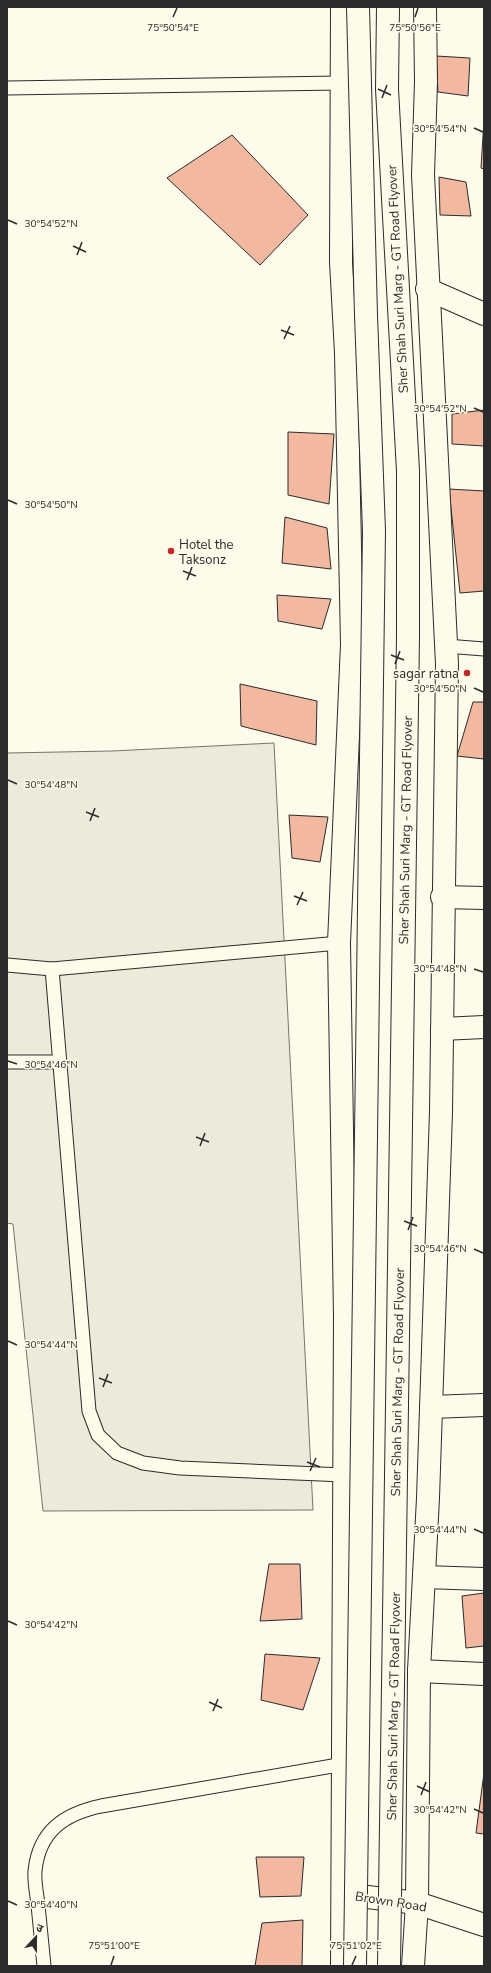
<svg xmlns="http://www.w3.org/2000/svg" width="491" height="1973" font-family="'Nunito Sans','Noto Sans Devanagari',sans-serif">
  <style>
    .parking { fill: #eceadb; stroke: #74746e }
    .building { fill: #f2b8a0; stroke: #2b2b2b }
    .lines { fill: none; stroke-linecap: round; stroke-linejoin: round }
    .service-casing { stroke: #2b2b2b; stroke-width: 15 }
    .minor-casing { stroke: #2b2b2b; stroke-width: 24 }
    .tertiary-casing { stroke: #2b2b2b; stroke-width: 24 }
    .service { stroke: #fdfbea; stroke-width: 13 }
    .minor { stroke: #fdfbea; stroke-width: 22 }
    .tertiary { stroke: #fdfbea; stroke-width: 22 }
    .primary-bridge-casing { stroke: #2b2b2b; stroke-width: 24; stroke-linecap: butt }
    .primary-bridge { stroke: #fdfbea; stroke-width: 22 }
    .ticks { fill: none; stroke: #2b2b2b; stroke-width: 1.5 }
    .poi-dot { fill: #c62828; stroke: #fdfbea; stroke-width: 1.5 }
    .labels { text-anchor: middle; stroke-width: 3; stroke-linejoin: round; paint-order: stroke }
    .street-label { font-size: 13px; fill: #2b2b2b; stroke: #fdfbea }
    .poi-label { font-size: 13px; fill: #2b2b2b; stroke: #fdfbea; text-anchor: start }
    .ticks-label { font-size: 10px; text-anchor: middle; fill: #2b2b2b; stroke: #fdfbea; stroke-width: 3; stroke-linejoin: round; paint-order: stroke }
  </style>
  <rect width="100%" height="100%" fill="#fdfbea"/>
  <!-- parking -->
  <path class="parking" d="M 274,743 L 313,1510 L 43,1511 L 13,1224 L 7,1223 L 7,753 L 112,751 Z"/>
  <!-- building -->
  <g class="building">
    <path d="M 436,56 L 470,58 L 468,96 L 438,92 Z"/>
    <path d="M 484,120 L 484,169 L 481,168 Z"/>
    <path d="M 232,135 L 308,215 L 260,265 L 167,178 Z"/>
    <path d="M 439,177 L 466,182 L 471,216 L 440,215 Z"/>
    <path d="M 484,410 L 484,446 L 452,444 L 452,414 Z"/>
    <path d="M 288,432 L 334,434 L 329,504 L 288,495 Z"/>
    <path d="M 449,489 L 484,491 L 484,591 L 460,593 Z"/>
    <path d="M 285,517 L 327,528 L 331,569 L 282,563 Z"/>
    <path d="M 277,595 L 331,599 L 322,629 L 278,621 Z"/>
    <path d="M 240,684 L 317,701 L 316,745 L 241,726 Z"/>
    <path d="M 473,702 L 484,702 L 484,759 L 457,756 Z"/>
    <path d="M 289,815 L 328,817 L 320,862 L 292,858 Z"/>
    <path d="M 269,1564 L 300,1564 L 302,1619 L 260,1621 Z"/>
    <path d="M 484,1593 L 484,1646 L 466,1648 L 462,1596 Z"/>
    <path d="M 265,1654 L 320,1658 L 303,1710 L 261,1700 Z"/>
    <path d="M 484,1773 L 484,1834 L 476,1833 Z"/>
    <path d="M 256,1857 L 304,1857 L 301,1896 L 260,1897 Z"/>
    <path d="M 303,1920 L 302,1966 L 255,1966 L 262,1923 Z"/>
  </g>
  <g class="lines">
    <!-- service casing -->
    <g class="service-casing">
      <g id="service">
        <path d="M 7,88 L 341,83"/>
        <path d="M 446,646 L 484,649"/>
        <path d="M 7,965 L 52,969 L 339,943"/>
        <path d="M 52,969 L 89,1411 L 98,1435 L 117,1453 L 143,1463 L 180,1468 L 344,1475"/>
        <path d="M 7,1062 L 59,1062"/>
        <path d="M 44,1966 C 42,1946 40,1925 38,1905 C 37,1894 34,1882 35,1871 C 39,1831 64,1814 101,1806 L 344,1764"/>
      </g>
    </g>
    <!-- minor casing -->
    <g class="minor-casing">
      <g id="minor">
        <path d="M 442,897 L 484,898"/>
        <path d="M 442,1029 L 484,1027"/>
        <path d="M 431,1407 L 484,1405"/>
        <path d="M 424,1577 L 484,1579"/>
        <path d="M 419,1671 L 484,1674"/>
      </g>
    </g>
    <!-- tertiary casing -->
    <g class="tertiary-casing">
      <g id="tertiary">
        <path d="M 342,7 L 341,262 L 346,353 L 352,644 L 339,943 L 345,1316 L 342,1966"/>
        <path d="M 427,289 L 484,314"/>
        <path d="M 343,1894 L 417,1903 L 484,1925"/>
        <path d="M 413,1966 L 417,1903 L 419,1671 L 428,1498 L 441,1112 L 447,664 L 423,175 L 426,82 L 425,7"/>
      </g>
    </g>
    <!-- service -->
    <use href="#service" class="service"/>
    <!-- minor -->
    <use href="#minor" class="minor"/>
    <!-- tertiary -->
    <use href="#tertiary" class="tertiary"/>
    <!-- primary-bridge casing -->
    <g class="primary-bridge-casing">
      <g id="primary-bridge">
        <path d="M 388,7 L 387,89 L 408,471 L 408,635 L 389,1966"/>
        <path d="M 355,1966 L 374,531 L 366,315 L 358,7"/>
      </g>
    </g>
    <!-- primary-bridge -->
    <use href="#primary-bridge" class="primary-bridge"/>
  </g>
  <!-- ticks -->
  <path class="ticks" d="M 173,17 L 177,8M 415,17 L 418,8M 378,89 L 391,95M 382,98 L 387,85M 474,128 L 483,132M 8,220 L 17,224M 73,246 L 86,252M 77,255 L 82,242M 281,330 L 294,335M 284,339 L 290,326M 474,408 L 483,412M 8,500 L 17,504M 183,571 L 196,576M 187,580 L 192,567M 391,655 L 404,660M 395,664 L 400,651M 474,688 L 483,692M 8,780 L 17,784M 86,812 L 99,817M 90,821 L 95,808M 294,896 L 307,901M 297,905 L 303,892M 474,969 L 483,972M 8,1061 L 17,1064M 196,1137 L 209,1142M 200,1146 L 205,1133M 404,1221 L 417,1226M 408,1230 L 413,1217M 474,1249 L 483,1253M 8,1341 L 17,1345M 99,1378 L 112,1383M 103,1387 L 108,1374M 307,1462 L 320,1467M 310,1471 L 316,1458M 474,1529 L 483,1533M 8,1621 L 17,1625M 209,1702 L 222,1708M 213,1711 L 218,1699M 417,1786 L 430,1792M 421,1795 L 426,1782M 474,1809 L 483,1813M 8,1901 L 17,1905M 111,1965 L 114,1956M 352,1965 L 356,1956"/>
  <!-- markers -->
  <g class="poi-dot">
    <circle cx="171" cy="551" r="4"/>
    <circle cx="467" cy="673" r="4"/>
  </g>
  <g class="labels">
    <!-- street labels -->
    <g class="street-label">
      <text transform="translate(397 279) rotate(-93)" y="5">Sher Shah Suri Marg - GT Road Flyover</text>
      <text transform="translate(405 830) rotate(-89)" y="5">Sher Shah Suri Marg - GT Road Flyover</text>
      <text transform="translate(397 1382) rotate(-89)" y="5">Sher Shah Suri Marg - GT Road Flyover</text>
      <text transform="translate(393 1706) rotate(-89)" y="5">Sher Shah Suri Marg - GT Road Flyover</text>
      <text transform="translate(391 1901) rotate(9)" y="5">Brown Road</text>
    </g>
    <!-- poi labels -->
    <g class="poi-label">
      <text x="179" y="549">Hotel the<tspan x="179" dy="15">Taksonz</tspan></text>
      <text x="459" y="678" text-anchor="end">sagar ratna</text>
    </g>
  </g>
  <g class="ticks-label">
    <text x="173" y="31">75°50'54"E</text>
    <text x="415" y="31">75°50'56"E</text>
    <text x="440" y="132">30°54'54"N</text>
    <text x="51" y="227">30°54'52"N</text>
    <text x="440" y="412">30°54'52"N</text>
    <text x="51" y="508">30°54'50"N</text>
    <text x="440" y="692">30°54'50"N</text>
    <text x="51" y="788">30°54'48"N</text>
    <text x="440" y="972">30°54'48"N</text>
    <text x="51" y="1068">30°54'46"N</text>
    <text x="440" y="1252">30°54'46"N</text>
    <text x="51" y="1348">30°54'44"N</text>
    <text x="440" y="1533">30°54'44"N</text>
    <text x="51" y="1628">30°54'42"N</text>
    <text x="440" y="1813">30°54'42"N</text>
    <text x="51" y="1908">30°54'40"N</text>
    <text x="114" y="1949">75°51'00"E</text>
    <text x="356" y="1949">75°51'02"E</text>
  </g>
  <!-- border -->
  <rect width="491" height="1973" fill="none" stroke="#2b2b2b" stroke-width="16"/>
  <!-- north arrow -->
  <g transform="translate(36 1937) rotate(22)" stroke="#fdfbea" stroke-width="3" paint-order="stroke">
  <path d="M0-3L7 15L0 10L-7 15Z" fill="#2b2b2b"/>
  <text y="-6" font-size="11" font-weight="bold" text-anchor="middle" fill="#2b2b2b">उ</text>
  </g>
</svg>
